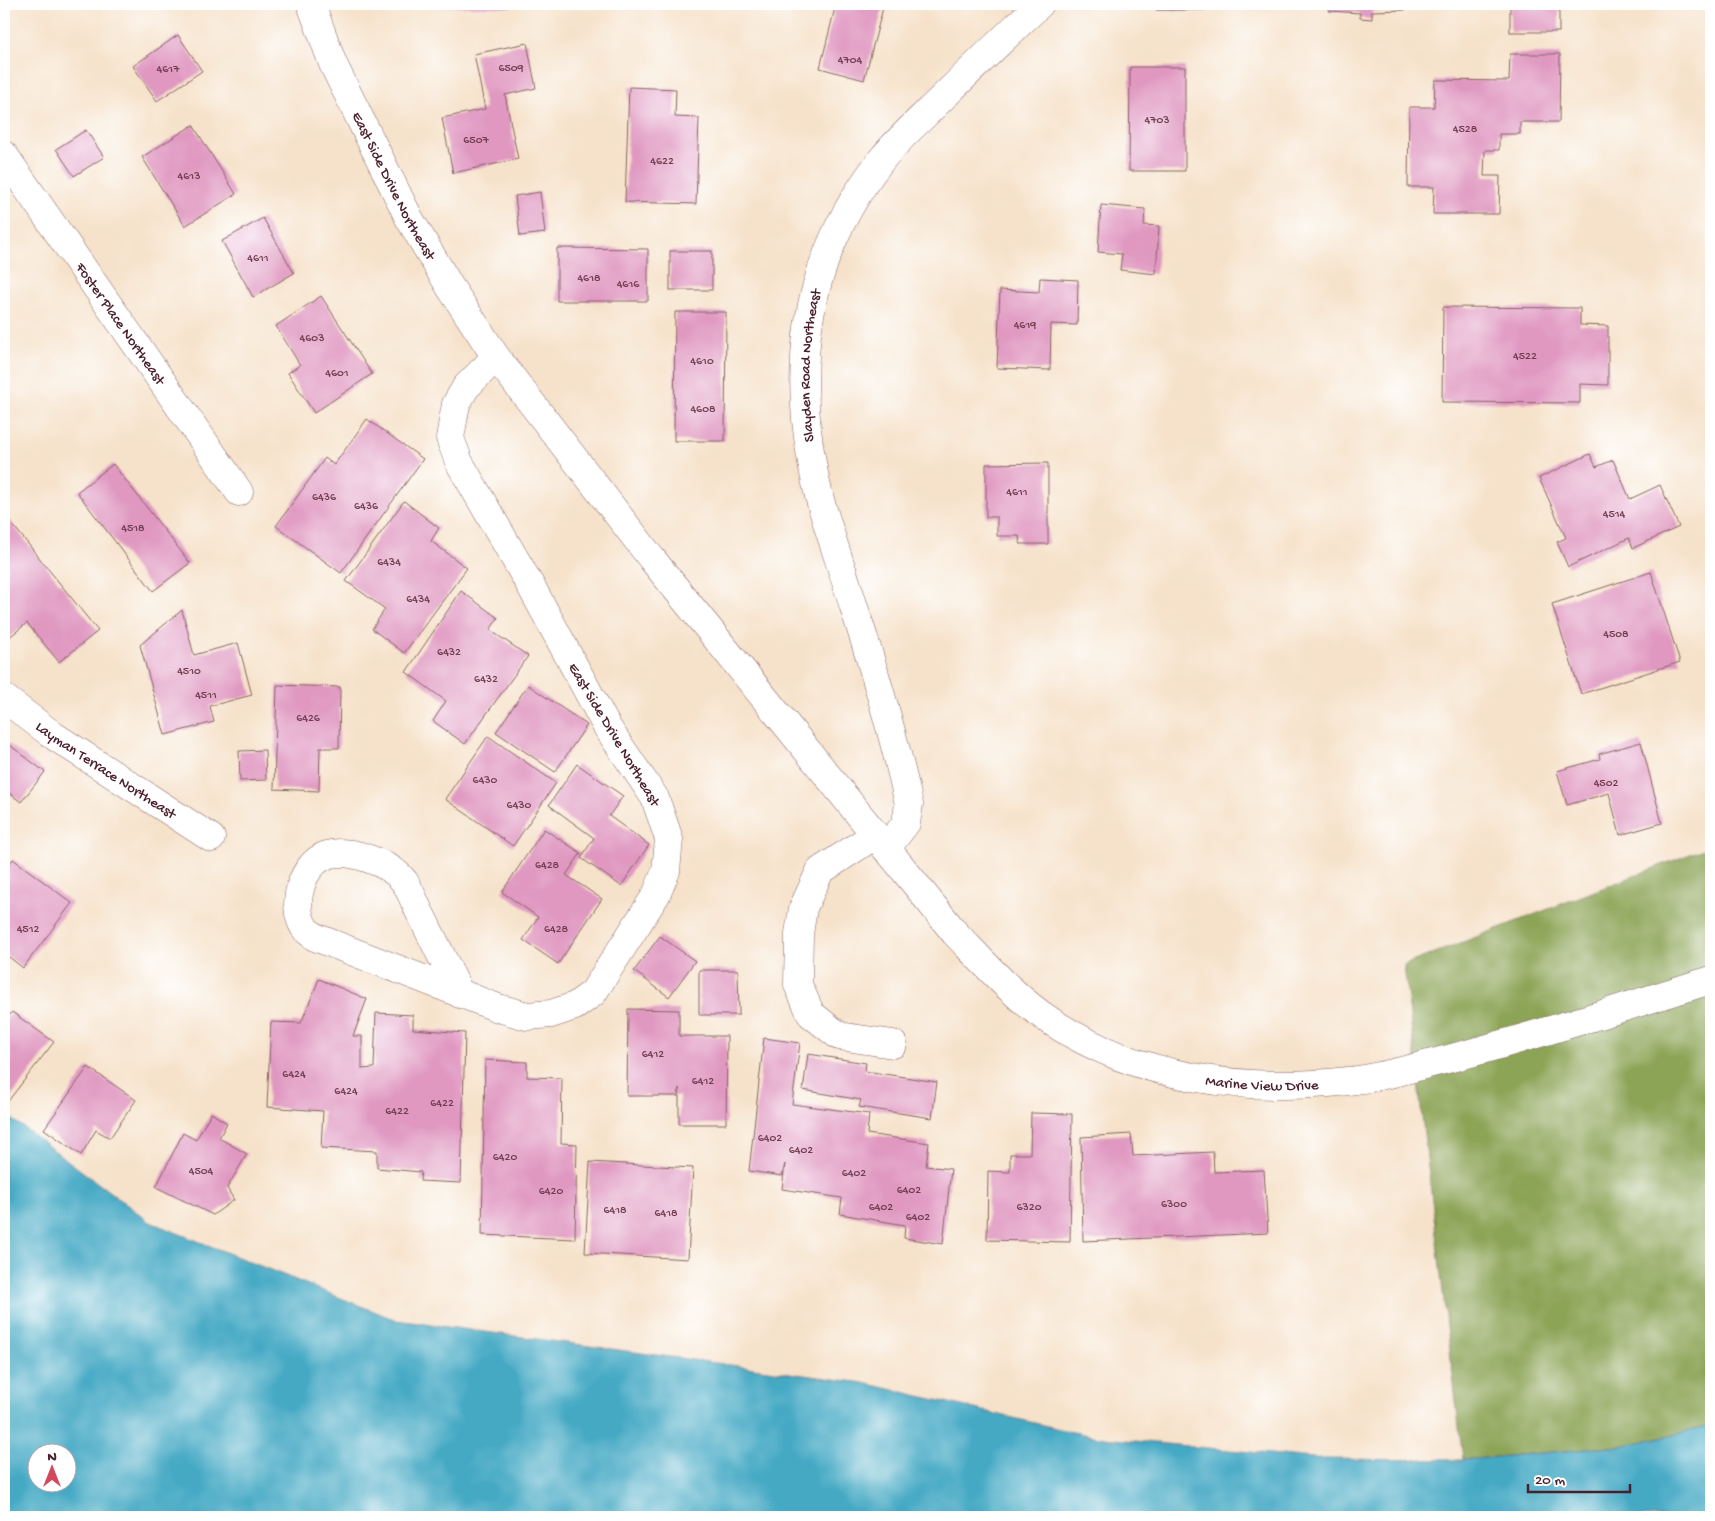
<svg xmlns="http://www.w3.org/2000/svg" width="1715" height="1521" font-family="'Gochi Hand',sans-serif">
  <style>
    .forest { fill: #8ca456; stroke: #6b6240 }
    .water { fill: #44a9c4; stroke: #476478; fill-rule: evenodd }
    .building { fill: #e098c1 }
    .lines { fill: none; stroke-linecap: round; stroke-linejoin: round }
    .minor-casing { stroke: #866363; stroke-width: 29 }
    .major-casing { stroke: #866363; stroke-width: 29 }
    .minor { stroke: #fff; stroke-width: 28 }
    .major { stroke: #fff; stroke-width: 28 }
    .labels { text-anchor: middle; stroke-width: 4.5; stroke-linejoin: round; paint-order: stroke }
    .number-label { font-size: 12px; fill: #703d50 }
    .street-label { font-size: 15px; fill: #4a1f2b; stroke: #fff }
  </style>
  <rect width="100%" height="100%" fill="#fff"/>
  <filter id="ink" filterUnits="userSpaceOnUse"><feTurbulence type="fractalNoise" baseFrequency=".02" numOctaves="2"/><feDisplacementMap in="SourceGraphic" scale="10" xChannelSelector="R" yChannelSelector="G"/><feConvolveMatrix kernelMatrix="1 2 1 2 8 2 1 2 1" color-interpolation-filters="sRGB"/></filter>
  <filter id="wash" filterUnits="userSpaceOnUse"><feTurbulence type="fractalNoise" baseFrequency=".0096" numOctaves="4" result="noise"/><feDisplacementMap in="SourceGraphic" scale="20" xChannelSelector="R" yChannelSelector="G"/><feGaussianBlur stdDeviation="1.12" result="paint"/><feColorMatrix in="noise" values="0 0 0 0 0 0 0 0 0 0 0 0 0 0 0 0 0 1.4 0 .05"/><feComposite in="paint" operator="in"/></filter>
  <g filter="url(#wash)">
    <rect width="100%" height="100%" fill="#f6e2ca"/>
    <!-- forest -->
    <path class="forest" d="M 1711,846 L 1711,1426 L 1621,1446 L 1463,1460 L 1404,965 Z"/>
    <!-- water -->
    <path class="water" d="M 4,1113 L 150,1222 L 396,1320 L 864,1383 L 1073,1432 L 1104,1438 L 1322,1459 L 1463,1460 L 1621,1446 L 1711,1426 L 1711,1517 L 4,1517 ZM 38,1454 L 68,1454 L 68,1484 L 38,1484 Z"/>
    <g id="blocks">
      <!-- building -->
      <g class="building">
        <path d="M 389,4 L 508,4 L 508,7 L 389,6 Z"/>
        <path d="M 836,4 L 884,4 L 864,80 L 820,68 Z"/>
        <rect x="1157" y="4" width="47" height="6"/>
        <path d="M 1329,4 L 1405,4 L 1405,10 L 1372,11 L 1372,19 L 1360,18 L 1360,13 L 1329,11 Z"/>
        <rect x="1510" y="4" width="49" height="28"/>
        <path d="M 178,35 L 202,71 L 157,101 L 133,66 Z"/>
        <path d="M 527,43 L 536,88 L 505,95 L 518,159 L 453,173 L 442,118 L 485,109 L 474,54 Z"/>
        <path d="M 1510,54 L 1560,54 L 1559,122 L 1520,122 L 1520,134 L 1499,134 L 1499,150 L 1485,150 L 1484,176 L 1500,176 L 1499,214 L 1433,214 L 1434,187 L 1408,187 L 1409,107 L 1434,107 L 1435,80 L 1509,81 Z"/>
        <path d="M 1130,67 L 1185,67 L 1185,171 L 1129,171 Z"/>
        <path d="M 629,87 L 676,89 L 675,117 L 699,118 L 696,204 L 625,202 Z"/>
        <path d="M 193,125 L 236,194 L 185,226 L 142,157 Z"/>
        <path d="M 86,130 L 104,157 L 74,176 L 56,149 Z"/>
        <path d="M 540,192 L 545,233 L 520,236 L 515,196 Z"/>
        <path d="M 1101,205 L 1145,209 L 1144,225 L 1159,226 L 1156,274 L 1120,270 L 1122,254 L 1098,252 Z"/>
        <path d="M 263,218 L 294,273 L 253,297 L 222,241 Z"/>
        <path d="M 557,248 L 648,249 L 648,301 L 557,301 Z"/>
        <rect x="670" y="251" width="42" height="39"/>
        <path d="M 1040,278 L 1078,280 L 1077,325 L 1051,324 L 1050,370 L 997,368 L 1000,290 L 1039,292 Z"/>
        <path d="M 321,296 L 372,374 L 314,413 L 288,373 L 300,365 L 276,326 Z"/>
        <path d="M 1443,307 L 1580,308 L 1580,325 L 1608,326 L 1608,385 L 1580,384 L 1580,403 L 1442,402 Z"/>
        <path d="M 675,312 L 726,312 L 725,441 L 674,441 Z"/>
        <path d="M 367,419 L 423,459 L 341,573 L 276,526 L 325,458 L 334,465 Z"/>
        <path d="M 1590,454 L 1596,467 L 1613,460 L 1630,499 L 1660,485 L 1679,527 L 1633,548 L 1629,538 L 1568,567 L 1557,542 L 1566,538 L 1539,478 Z"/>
        <path d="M 1048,463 L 1048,544 L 1020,544 L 1019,536 L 997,536 L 997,517 L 986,517 L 986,464 Z"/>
        <path d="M 113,464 L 190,563 L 153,591 L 77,492 Z"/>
        <path d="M 404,501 L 439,528 L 431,541 L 467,568 L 404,653 L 372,629 L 385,609 L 346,581 Z"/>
        <path d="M 4,514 L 98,631 L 59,662 L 27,623 L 7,639 L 4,635 Z"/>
        <path d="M 1651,572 L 1680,662 L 1581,694 L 1552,604 Z"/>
        <path d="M 461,591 L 498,618 L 490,630 L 528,656 L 465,744 L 433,721 L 446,701 L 406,672 Z"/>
        <path d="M 182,610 L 194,655 L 238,643 L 252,695 L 210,706 L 214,722 L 165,735 L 140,645 Z"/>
        <path d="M 277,685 L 340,687 L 339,748 L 320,748 L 319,791 L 274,789 Z"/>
        <path d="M 528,685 L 587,725 L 555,772 L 496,732 Z"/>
        <path d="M 488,736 L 556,783 L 513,846 L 445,799 Z"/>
        <path d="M 1641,742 L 1662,823 L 1620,835 L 1609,793 L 1567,805 L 1557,771 L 1600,759 L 1599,754 Z"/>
        <path d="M 7,743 L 45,772 L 21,802 L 4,789 L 4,748 Z"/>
        <path d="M 265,750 L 266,780 L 240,781 L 239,751 Z"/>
        <path d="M 577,764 L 623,796 L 609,816 L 649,845 L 621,886 L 581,858 L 594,838 L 549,805 Z"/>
        <path d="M 544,829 L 581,853 L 566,875 L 602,899 L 558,964 L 523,940 L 538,917 L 502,892 Z"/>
        <path d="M 13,859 L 72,903 L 23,968 L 4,953 L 4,871 Z"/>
        <path d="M 660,936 L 695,961 L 669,997 L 634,971 Z"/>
        <path d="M 699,970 L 738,970 L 739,1015 L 699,1015 Z"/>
        <path d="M 319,979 L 367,999 L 353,1036 L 362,1036 L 362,1069 L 374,1068 L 376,1013 L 413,1015 L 413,1029 L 465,1033 L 461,1183 L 420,1181 L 421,1172 L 377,1168 L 377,1151 L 321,1148 L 323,1111 L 267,1107 L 271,1022 L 301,1023 Z"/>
        <path d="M 628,1009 L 679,1010 L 679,1036 L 727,1036 L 726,1124 L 679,1124 L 679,1088 L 679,1096 L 627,1096 Z"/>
        <path d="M 12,1012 L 54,1042 L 5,1105 L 4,1023 Z"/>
        <path d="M 764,1038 L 800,1043 L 792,1104 L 869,1114 L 867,1134 L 929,1143 L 926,1166 L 951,1169 L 943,1244 L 904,1238 L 905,1225 L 840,1214 L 842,1198 L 782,1189 L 785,1164 L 782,1176 L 749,1171 Z"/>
        <path d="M 808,1054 L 866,1063 L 865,1071 L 937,1082 L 932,1118 L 859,1107 L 861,1100 L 803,1090 Z"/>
        <path d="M 485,1060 L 527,1062 L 527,1077 L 562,1078 L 561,1143 L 577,1144 L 575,1239 L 482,1235 Z"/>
        <path d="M 88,1067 L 136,1100 L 110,1138 L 96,1130 L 81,1155 L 44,1129 Z"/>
        <path d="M 211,1113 L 227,1123 L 219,1138 L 247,1154 L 227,1188 L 234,1200 L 213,1215 L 156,1187 L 183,1133 L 196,1140 Z"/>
        <path d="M 1031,1113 L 1072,1114 L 1070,1242 L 987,1240 L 988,1171 L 1010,1172 L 1010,1154 L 1030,1154 Z"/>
        <path d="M 1131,1134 L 1133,1156 L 1213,1152 L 1214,1172 L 1264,1170 L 1268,1233 L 1083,1241 L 1081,1137 Z"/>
        <path d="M 590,1162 L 693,1168 L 688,1259 L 585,1253 Z"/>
      </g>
    </g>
  </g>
  <g filter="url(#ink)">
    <use href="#blocks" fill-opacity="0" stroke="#866363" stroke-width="1"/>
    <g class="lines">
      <!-- minor casing -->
      <g class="minor-casing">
        <g id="minor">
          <path id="s1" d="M 4,155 L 239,492"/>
          <path id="s2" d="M 4,698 L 54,736 L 211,838"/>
          <path d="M 875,835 L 820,871 L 803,908 L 799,934 L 798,985 L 811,1014 L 839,1036 L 893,1044"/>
          <path id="s3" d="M 886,849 L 906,823 L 909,804 C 894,736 874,669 853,604 C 842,568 829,532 819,496 C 789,372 802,261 882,159 C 900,137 922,118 942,98 C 975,66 1007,35 1040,4"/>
          <path d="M 460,994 C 447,967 434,941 421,915 C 415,904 411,891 404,881 C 390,863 349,848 327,855 C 302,864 290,904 304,927 C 306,931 312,934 315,937 L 498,1008 L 527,1016 L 551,1014 L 575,1006 L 593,993 L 656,895 L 666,871 L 669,839 L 655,798 L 607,727 L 533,590 L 459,462 L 450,438 L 456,404 L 466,387 L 496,357"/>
        </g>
      </g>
      <!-- major casing -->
      <g class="major-casing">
        <g id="major">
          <path id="s4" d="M 311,4 L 333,64 L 409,218 L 450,287 L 496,357 L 652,559 L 955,933 C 985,964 1015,998 1052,1022 C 1139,1079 1246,1093 1348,1081 C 1381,1078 1415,1067 1448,1059 C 1537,1036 1624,1007 1711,980"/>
        </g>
      </g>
      <!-- minor -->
      <use href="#minor" class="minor"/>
      <!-- major -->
      <use href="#major" class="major"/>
    </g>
  </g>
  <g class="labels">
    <!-- number labels -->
    <g class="number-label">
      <text x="850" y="63">4704</text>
      <text x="511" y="71">6509</text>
      <text x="168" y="72">4617</text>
      <text x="1157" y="123">4703</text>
      <text x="1465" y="132">4528</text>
      <text x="476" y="143">6507</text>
      <text x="662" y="164">4622</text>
      <text x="189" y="179">4613</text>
      <text x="258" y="261">4611</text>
      <text x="589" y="281">4618</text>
      <text x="628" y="287">4616</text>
      <text x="1025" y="328">4619</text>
      <text x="312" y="341">4603</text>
      <text x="1525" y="359">4522</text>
      <text x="702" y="364">4610</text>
      <text x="337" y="376">4601</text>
      <text x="703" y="412">4608</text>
      <text x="1017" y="495">4611</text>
      <text x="324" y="500">6436</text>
      <text x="366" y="509">6436</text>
      <text x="1614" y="517">4514</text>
      <text x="133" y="531">4518</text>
      <text x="389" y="565">6434</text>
      <text x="418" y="602">6434</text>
      <text x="1616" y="637">4508</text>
      <text x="449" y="655">6432</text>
      <text x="189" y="674">4510</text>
      <text x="486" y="682">6432</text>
      <text x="206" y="698">4511</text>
      <text x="308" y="721">6426</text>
      <text x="485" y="783">6430</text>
      <text x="1606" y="786">4502</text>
      <text x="519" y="808">6430</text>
      <text x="547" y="868">6428</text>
      <text x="28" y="932">4512</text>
      <text x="556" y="932">6428</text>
      <text x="653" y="1057">6412</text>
      <text x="294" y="1077">6424</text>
      <text x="703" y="1084">6412</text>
      <text x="346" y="1094">6424</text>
      <text x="442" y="1106">6422</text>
      <text x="397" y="1114">6422</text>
      <text x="770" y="1141">6402</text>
      <text x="801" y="1153">6402</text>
      <text x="505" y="1160">6420</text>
      <text x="201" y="1174">4504</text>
      <text x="854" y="1176">6402</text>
      <text x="909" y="1193">6402</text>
      <text x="551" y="1194">6420</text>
      <text x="1174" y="1207">6300</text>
      <text x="881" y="1210">6402</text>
      <text x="1029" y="1210">6320</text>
      <text x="615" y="1213">6418</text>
      <text x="666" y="1216">6418</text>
      <text x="918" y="1220">6402</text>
    </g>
    <!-- street labels -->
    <g class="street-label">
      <text dy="5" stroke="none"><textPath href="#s4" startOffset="200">East Side Drive Northeast</textPath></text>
      <text dy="5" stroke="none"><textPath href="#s1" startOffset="205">Foster Place Northeast</textPath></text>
      <text dy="5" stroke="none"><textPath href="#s3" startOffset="505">Slayden Road Northeast</textPath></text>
      <text transform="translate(615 734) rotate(59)" y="5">East Side Drive Northeast</text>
      <text dy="5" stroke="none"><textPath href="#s2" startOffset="125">Layman Terrace Northeast</textPath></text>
      <text dy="5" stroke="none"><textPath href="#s4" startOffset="1490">Marine View Drive</textPath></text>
    </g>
  </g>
  <!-- margin -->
  <rect width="1715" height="1521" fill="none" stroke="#fff" stroke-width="20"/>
  <!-- north arrow -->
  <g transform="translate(52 1468)"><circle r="24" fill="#ffffff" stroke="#b7a5aa"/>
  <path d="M0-4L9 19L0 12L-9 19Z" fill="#d1495b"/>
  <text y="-8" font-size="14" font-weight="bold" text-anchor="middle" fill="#4a1f2b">N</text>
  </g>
  <!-- scale -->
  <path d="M1528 1484v8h102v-8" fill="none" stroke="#4a1f2b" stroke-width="2.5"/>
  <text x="1535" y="1484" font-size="15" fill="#4a1f2b" stroke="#ffffff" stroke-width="4" paint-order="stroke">20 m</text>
</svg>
